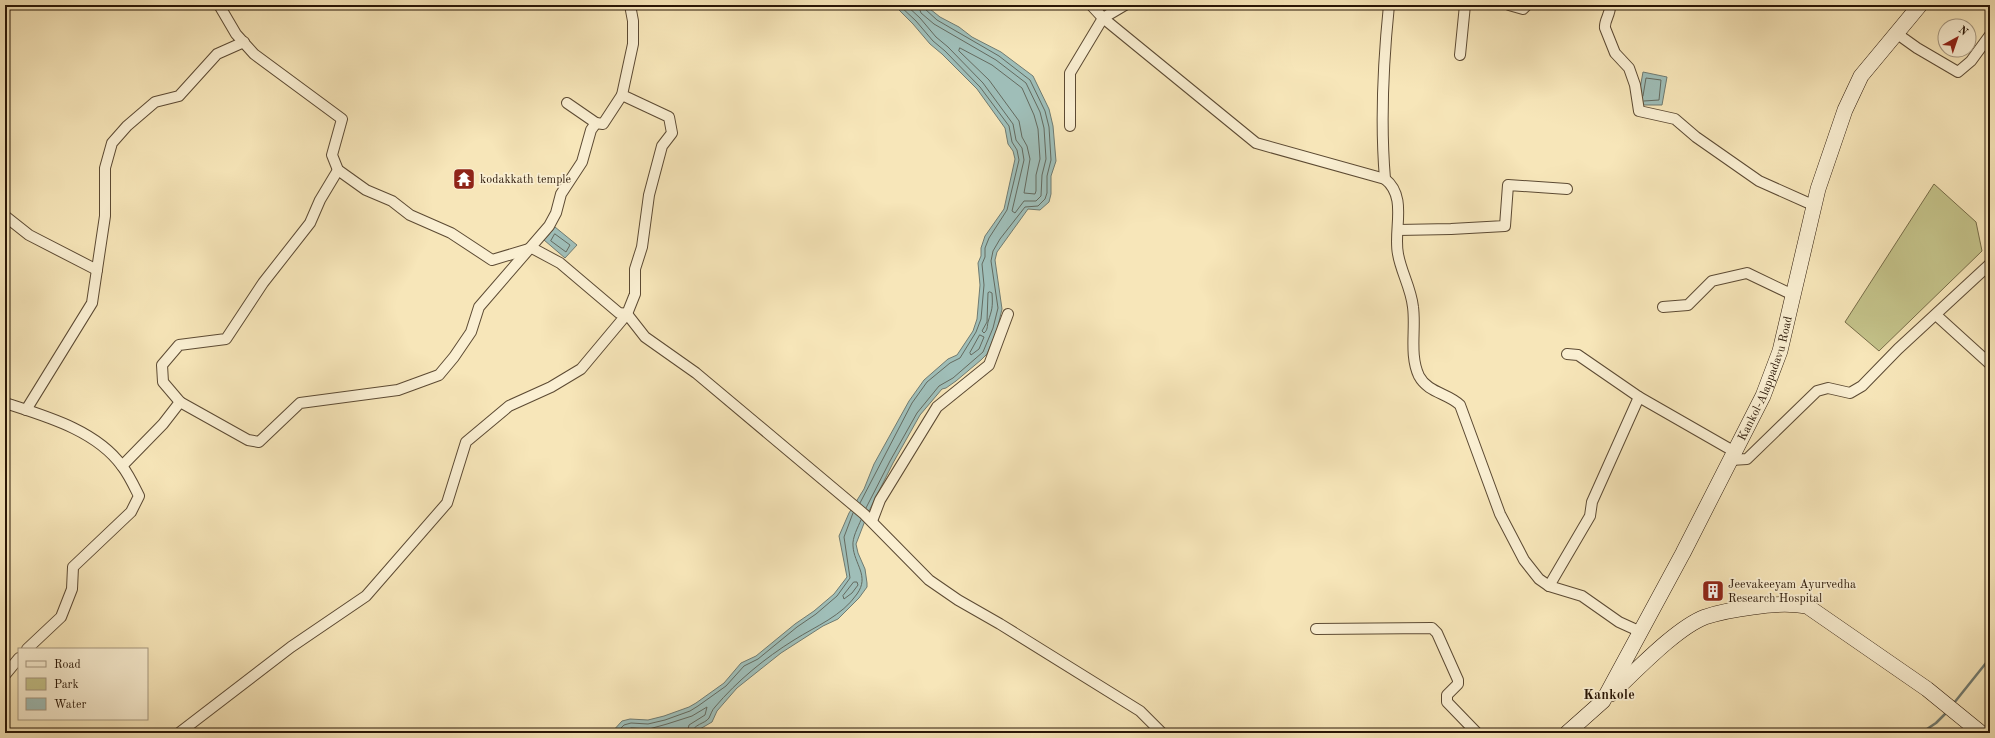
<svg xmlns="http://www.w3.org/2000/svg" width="1995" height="738" font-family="'Old Standard TT',serif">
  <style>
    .green { fill: #c4c38a; stroke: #766c48 }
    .water { fill: #9fbeb8; stroke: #707b71 }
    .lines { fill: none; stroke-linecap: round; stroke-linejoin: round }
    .shore { stroke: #646a5f; stroke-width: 1 }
    .stream { stroke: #707b71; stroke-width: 2.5 }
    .minor-casing { stroke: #5c4a33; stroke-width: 12 }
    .secondary-casing { stroke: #291606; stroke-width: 16 }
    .minor { stroke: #faefd2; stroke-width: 10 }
    .secondary { stroke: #faefd2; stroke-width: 15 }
    .labels { text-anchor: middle; stroke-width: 3.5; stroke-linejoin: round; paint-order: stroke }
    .poi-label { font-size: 12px; fill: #291606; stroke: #faefd2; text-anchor: start }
    .street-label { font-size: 12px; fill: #291606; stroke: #faefd2 }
    .quarter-label { font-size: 14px; font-weight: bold; fill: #291606; stroke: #faefd2 }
  </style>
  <rect width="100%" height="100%" fill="#f7e6b9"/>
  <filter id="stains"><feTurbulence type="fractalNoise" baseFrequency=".005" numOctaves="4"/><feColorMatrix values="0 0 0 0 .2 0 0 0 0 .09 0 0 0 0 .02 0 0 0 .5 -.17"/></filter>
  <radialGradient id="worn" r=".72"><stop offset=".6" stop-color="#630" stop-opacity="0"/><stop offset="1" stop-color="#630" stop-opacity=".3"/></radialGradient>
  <!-- green -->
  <path class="green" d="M 1934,184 L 1976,222 L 1982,251 L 1879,351 L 1845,322 Z"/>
  <!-- water -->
  <g class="water">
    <path d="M 894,5 L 925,5 L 940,17 L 959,27 L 972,37 L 1001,52 L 1033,76 L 1049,109 L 1053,126 L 1056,161 L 1051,176 L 1051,194 L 1049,202 L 1040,210 L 1028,209 L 997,252 L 995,260 L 1002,309 L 997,330 L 987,354 L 981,360 L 956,381 L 946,388 L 942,389 L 920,415 L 893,463 L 868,513 L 856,544 L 858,553 L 865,569 L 867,583 L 867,587 L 859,598 L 838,619 L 823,626 L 781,653 L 737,688 L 717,711 L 712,722 L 693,733 L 611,733 L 622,721 L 630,719 L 648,720 L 664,716 L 689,707 L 696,703 L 724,683 L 741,663 L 756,656 L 795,624 L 814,611 L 834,594 L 847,577 L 839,536 L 849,513 L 864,489 L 874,464 L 909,401 L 924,380 L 948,359 L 957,355 L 973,331 L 977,319 L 980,285 L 978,263 L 981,256 L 981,248 L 985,236 L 1004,209 L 1015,159 L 1013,151 L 1008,144 L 1005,128 L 977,89 L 942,54 L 930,44 L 913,24 Z"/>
    <path d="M 1643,72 L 1667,77 L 1662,105 L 1637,105 Z"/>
    <path d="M 555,227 L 577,245 L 565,258 L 544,240 Z"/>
  </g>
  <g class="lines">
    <!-- shore -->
    <g class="shore">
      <path d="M 906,5 L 920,18 L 936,37 L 948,47 L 983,83 L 1013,124 L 1016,140 L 1022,148 L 1024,160 L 1012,211 L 1015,213 L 1024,201 L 1036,201 L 1041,196 L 1042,175 L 1046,159 L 1044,128 L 1040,112 L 1026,83 L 996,60 L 934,24 L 921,13 L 918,5"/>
      <path d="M 960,48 L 992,65 L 1022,88 L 1034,115 L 1038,129 L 1040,159 L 1036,175 L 1036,191 L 1035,194 L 1024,193 L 1030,159 L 1027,146 L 1022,137 L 1019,121 L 989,80 L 959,51 Z"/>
      <path d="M 1643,96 L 1646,78 L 1661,80 L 1659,100 L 1644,101"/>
      <path d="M 555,234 L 570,245 L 566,252 L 551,241 Z"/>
      <path d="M 990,292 L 992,293 C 993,308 992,309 988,322 C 987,326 988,330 984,333 L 982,331 L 987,322 L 988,293 Z"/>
      <path d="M 980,335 L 984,337 L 979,349 L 971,355 L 970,353 Z"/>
      <path d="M 860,503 L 912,403 L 927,382 L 950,363 L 960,358 L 976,332 L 981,319 L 984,285 L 982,264 L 985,257 L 985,248 L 989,238 L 1007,210 L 1019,160 L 1017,150 L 1012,142 L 1009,126 L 980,87 L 945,51 L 933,41 L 916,21 L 899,5"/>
      <path d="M 866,508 L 890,461 L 917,413 L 939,386 L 953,378 L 983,352 L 993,328 L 998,308 L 991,261 L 993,251 L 1000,239 L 1025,207 L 1038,206 L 1045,199 L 1047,193 L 1047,176 L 1051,160 L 1049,127 L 1045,111 L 1030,80 L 999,56 L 937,20 L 925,9 L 923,5"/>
      <path d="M 854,582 L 857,582 L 858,585 L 852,593 L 844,599 L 843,596 Z"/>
      <path d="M 616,733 L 624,725 L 631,723 L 648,724 L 665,720 L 690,711 L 698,706 L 726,686 L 744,666 L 758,659 L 797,627 L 816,614 L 837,596 L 850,578 L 844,537 L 853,513"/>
      <path d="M 622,733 L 631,728 L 649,729 L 667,724 L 692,716 L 707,707 L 705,715 L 689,725 L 687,733"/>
      <path d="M 692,733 C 693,724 705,724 709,718 C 711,714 712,710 715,707 C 737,681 765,658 794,640 C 816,626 842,616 857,594 C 870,576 854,564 853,546 C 852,538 858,527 861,520"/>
    </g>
    <!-- stream -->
    <g class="stream">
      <path d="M 1954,703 L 1986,663 L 1990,662"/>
      <path d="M 1921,733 L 1936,723 L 1947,712"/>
    </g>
    <!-- minor casing -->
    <g class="minor-casing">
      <g id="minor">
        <path d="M 219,5 L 236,34 L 254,54 L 342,119 L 332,155 L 338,170 L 366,190 L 392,201 L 410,215 L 451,233 L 492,260 L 532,248 L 560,263 L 619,313 L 627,314 L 635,294 L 635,269 L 642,247 L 649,195 L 662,146 L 672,133 L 669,117 L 622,95 L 633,44 L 633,21 L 630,5"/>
        <path d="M 1091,5 L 1103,18 L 1256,143 L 1385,179"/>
        <path d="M 1389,5 C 1383,64 1380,120 1385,179 C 1408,197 1393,230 1398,254 C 1401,272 1411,288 1413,307 C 1416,329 1409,355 1419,376 C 1428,393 1448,393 1460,405 L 1500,514 L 1524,560 L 1539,579 L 1549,586 L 1582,596 L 1619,622 L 1641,632"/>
        <path d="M 1509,5 L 1523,9 L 1527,5"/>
        <path d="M 1610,5 C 1611,14 1604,20 1605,28 L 1615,53 L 1629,68 L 1635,85 L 1639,111 L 1675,119 L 1696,137 L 1759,181 L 1815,206"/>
        <path d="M 1896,33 L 1917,48 L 1958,72 L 1971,61 L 1990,35"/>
        <path d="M 1460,55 L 1465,5"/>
        <path d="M 567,103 L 596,123 L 603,124 L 622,95"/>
        <path d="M 1070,126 L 1070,73 L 1103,18 L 1125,5"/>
        <path d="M 5,216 L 29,235 L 97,270"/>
        <path d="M 1398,230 L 1451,229 L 1505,226 L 1508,185 L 1567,189"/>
        <path d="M 1663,307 L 1688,305 L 1712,281 L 1747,273 L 1793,295"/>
        <path d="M 1936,315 L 1990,364"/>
        <path d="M 1567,354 L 1578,355 L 1639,397"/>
        <path d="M 180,402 L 248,440 L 259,442 L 300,403 L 398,390 L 439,375 L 454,357 L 471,332 L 479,307 L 549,226 L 556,213 L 561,194 L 582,162 L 591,130 L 596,123"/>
        <path d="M 5,403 C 45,416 96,430 122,466 C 129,475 134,486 139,496 L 131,512 L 73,567 L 72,589 L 61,617 L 27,649"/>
        <path d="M 26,410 L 92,303 L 105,216 L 105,168 L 112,143 L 127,126 L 155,102 L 179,96 L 217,54 L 244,42"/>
        <path d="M 1731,460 L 1747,459 L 1817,391 L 1828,388 L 1850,393 L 1862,386 L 1898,349 L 1990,264"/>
        <path d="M 122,466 L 163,424 L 180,402 L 163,382 L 162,365 L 179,345 L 226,339 L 263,283 L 310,223 L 320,200 L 338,170"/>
        <path d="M 872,521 L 880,500 L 937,407 L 989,365 L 1008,314"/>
        <path d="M 1549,586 L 1590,516 L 1592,502 L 1639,397 L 1735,452"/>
        <path d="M 1316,629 L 1432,628 L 1437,633 L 1458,680 L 1458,684 L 1447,695 L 1447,702 L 1477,733"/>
        <path d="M 5,675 L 19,658"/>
        <path d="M 179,733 L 291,647 L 366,596 L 447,503 L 466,442 L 509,406 L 551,387 L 581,369 L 627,314 L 645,337 L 696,373 L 864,514 L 929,580 L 958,600 L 1000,624 L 1140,711 L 1162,733"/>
      </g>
    </g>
    <!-- secondary casing -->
    <g class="secondary-casing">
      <g id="secondary">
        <path d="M 1611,694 C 1635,672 1676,628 1705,617 C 1720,612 1737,609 1753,607 C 1772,604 1788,603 1807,606 L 1927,689 L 1981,733"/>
        <path id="s1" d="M 1567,733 L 1603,701 L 1683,553 L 1763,396 L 1780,351 L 1818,189 L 1845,110 L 1861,76 L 1920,5"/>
      </g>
    </g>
    <!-- minor -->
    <use href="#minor" class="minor"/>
    <!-- secondary -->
    <use href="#secondary" class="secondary"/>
  </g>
  <!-- icons -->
  <defs>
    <g id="temple-square" transform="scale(1.15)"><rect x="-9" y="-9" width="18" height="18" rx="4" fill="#8f2418" stroke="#faefd2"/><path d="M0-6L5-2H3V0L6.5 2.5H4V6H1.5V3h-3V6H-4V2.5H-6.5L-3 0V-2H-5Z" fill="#fff"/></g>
    <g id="building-square" transform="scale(1.15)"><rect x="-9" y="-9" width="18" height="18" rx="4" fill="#8f2418" stroke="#faefd2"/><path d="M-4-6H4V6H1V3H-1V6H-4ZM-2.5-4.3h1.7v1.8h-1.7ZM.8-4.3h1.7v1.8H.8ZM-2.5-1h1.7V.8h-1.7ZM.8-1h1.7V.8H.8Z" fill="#fff"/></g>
  </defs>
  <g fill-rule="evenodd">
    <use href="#temple-square" x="464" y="179"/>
    <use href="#building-square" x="1713" y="591"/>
  </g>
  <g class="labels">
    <!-- poi labels -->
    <g class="poi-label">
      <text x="480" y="183">kodakkath temple</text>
      <text x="1728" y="588">Jeevakeeyam Ayurvedha<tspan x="1728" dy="14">Research Hospital</tspan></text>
    </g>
    <!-- street labels -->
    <g class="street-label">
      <text dy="4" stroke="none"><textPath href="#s1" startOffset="410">Kankol-Alappadavu Road</textPath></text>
    </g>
    <!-- quarter labels -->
    <g class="quarter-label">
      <text x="1609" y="699">Kankole</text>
    </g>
  </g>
  <!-- margin -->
  <rect width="1995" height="738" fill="none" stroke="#f7e6b9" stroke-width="20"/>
  <rect x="6" y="6" width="1983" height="726" fill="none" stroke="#291606" stroke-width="2"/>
  <rect x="10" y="10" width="1975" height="718" fill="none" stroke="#291606"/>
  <!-- legend -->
  <rect x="18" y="648" width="130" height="72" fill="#faefd2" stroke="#a69880"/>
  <rect x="26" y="661" width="20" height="6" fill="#faefd2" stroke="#a69880"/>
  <text x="54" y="668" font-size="12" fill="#291606">Road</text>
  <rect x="26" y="678" width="20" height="12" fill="#c4c38a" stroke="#a69880"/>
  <text x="54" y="688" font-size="12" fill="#291606">Park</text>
  <rect x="26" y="698" width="20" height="12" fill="#9fbeb8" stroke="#a69880"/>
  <text x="54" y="708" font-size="12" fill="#291606">Water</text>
  <!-- north arrow -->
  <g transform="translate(1957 38) rotate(40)"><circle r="19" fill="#faefd2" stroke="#a69880"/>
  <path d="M0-3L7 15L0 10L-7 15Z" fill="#8f2418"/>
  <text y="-6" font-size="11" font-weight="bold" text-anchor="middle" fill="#291606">N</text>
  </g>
  <rect width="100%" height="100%" filter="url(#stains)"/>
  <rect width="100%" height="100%" fill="url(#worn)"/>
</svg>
